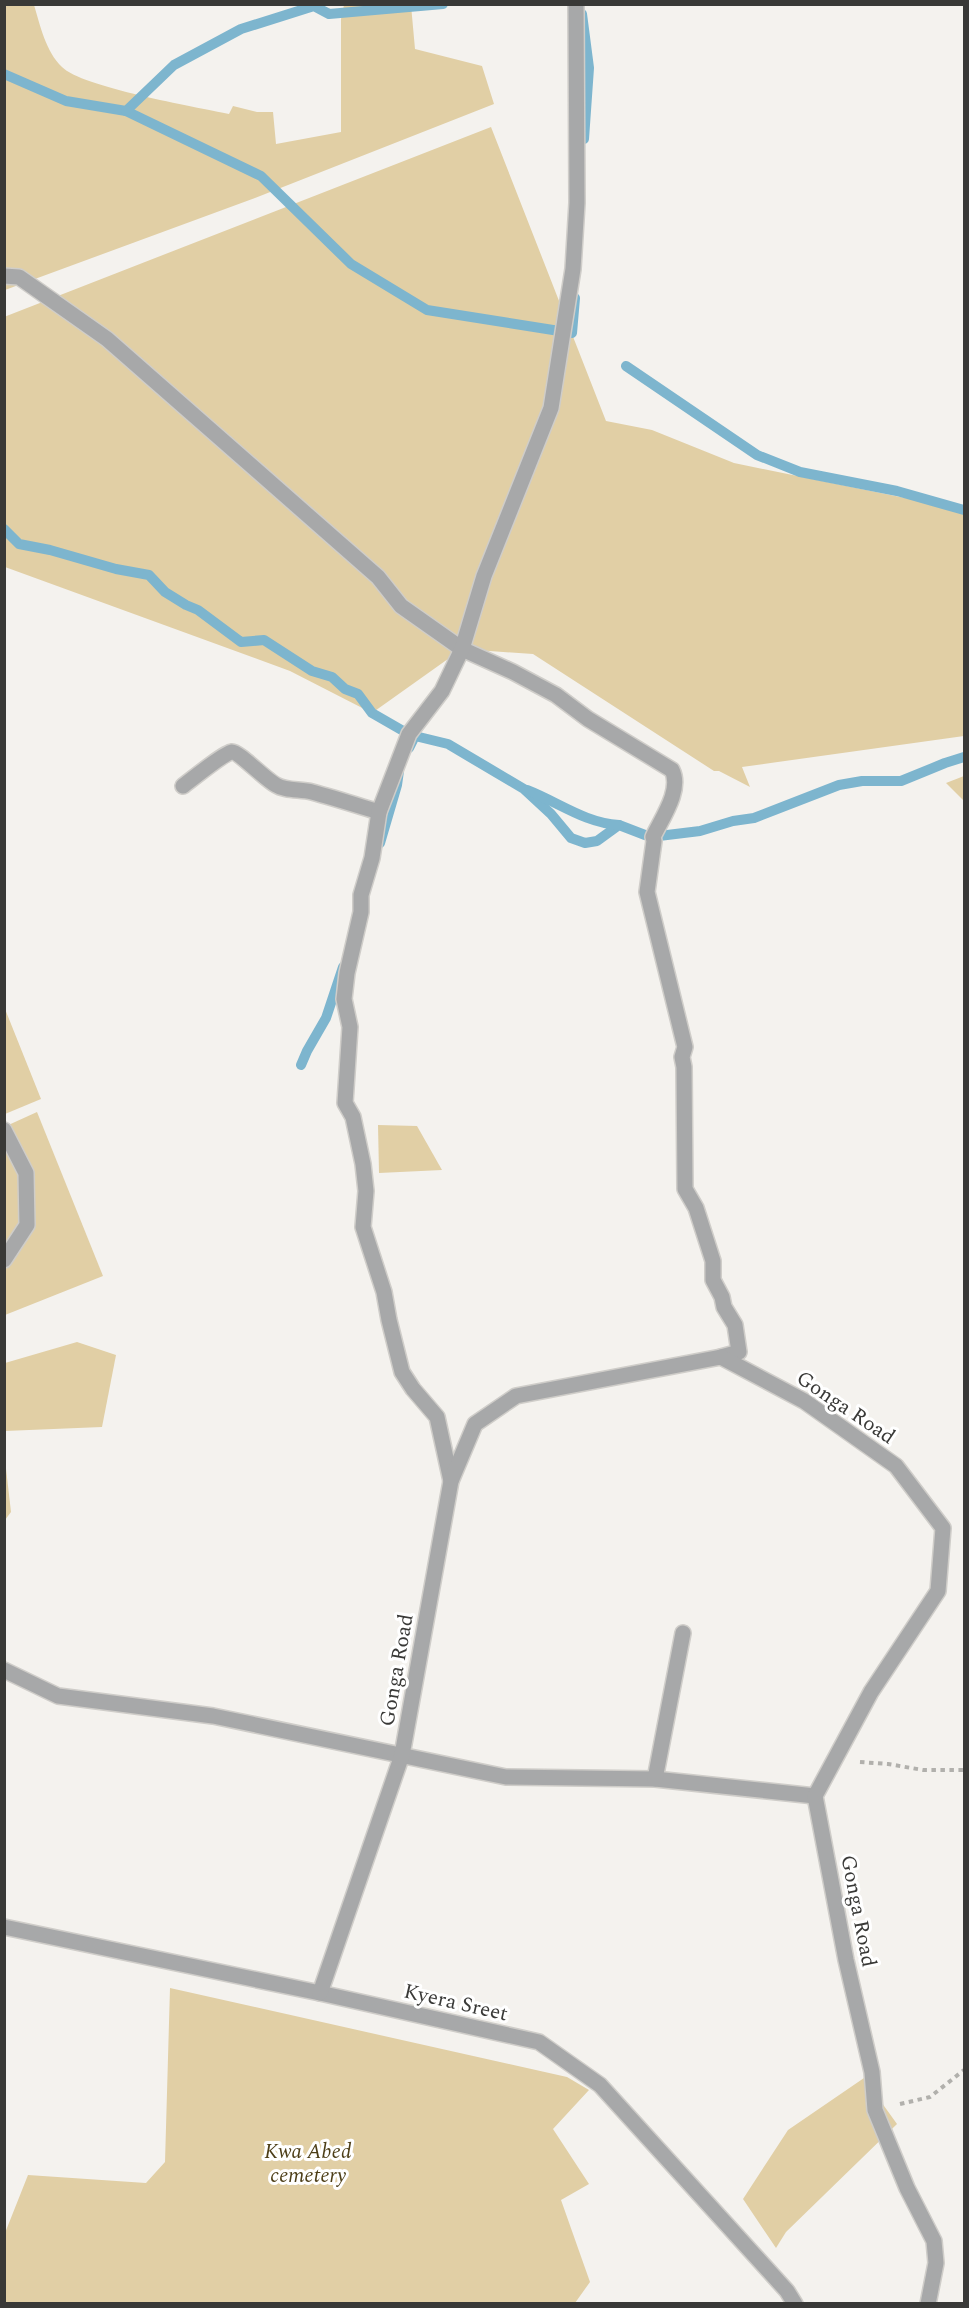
<svg xmlns="http://www.w3.org/2000/svg" width="969" height="2308" font-family="Spectral,serif">
  <style>
    .green { fill: #e1cfa5 }
    .lines { fill: none; stroke-linecap: round; stroke-linejoin: round }
    .stream { stroke: #7db5ce; stroke-width: 10 }
    .street-casing { stroke: #cfcdc9; stroke-width: 18 }
    .path { stroke: #b1b0ac; stroke-width: 4; stroke-dasharray: 4.5 4.5; stroke-linecap: butt }
    .street { stroke: #a7a8a9; stroke-width: 15 }
    .labels { text-anchor: middle; stroke-width: 6; stroke-linejoin: round; paint-order: stroke }
    .street-label { font-size: 21px; fill: #393937; stroke: #fff }
    .park-label { font-size: 21px; font-style: italic; fill: #4d3e17; stroke: #fff }
  </style>
  <rect width="100%" height="100%" fill="#f4f2ee"/>
  <!-- green -->
  <g class="green">
    <path d="M 5,5 L 34,5 C 40,25 46,52 62,67 C 81,87 196,107 229,114 L 233,106 L 257,112 L 273,112 L 276,144 L 341,132 L 341,19 L 344,5 L 411,5 L 415,49 L 482,66 L 494,104 L 255,198 L 5,290 Z"/>
    <path d="M 491,127 L 606,421 L 652,430 L 734,463 L 964,510 L 964,736 L 742,767 L 750,787 L 719,771 L 714,771 L 533,654 L 462,649 L 372,713 L 290,671 L 5,567 L 4,317 Z"/>
    <path d="M 964,776 L 964,801 L 946,783 Z"/>
    <path d="M 5,1009 L 41,1099 L 5,1114 L 4,1114 Z"/>
    <path d="M 37,1112 L 103,1276 L 5,1315 L 4,1127 Z"/>
    <path d="M 378,1125 L 417,1126 L 442,1170 L 379,1173 Z"/>
    <path d="M 77,1342 L 116,1355 L 102,1427 L 5,1431 L 5,1363 Z"/>
    <path d="M 5,1460 L 11,1512 L 5,1520 L 4,1520 Z"/>
    <path d="M 170,1988 L 567,2077 L 589,2090 L 553,2129 L 589,2184 L 561,2200 L 590,2282 L 575,2303 L 5,2303 L 5,2233 L 28,2175 L 146,2183 L 165,2162 Z"/>
    <path d="M 864,2078 L 897,2124 L 786,2232 L 776,2248 L 743,2199 L 788,2130 Z"/>
  </g>
  <g class="lines">
    <!-- stream -->
    <g class="stream">
      <path d="M 582,14 L 589,68 L 584,139"/>
      <path d="M 4,74 L 66,101 L 126,111 L 174,65 L 241,29 L 314,6 L 329,14 L 443,4"/>
      <path d="M 126,111 L 261,176 L 351,264 L 427,310 L 572,333 L 575,298"/>
      <path d="M 626,366 L 757,455 L 800,472 L 897,491 L 964,510"/>
      <path d="M 4,529 L 19,544 L 50,550 L 116,569 L 149,575 L 165,592 L 186,605 L 198,610 L 241,642 L 264,640 L 312,671 L 332,677 L 345,689 L 358,694 L 372,713 L 405,732"/>
      <path d="M 409,748 L 415,736 L 448,744 L 524,789 L 551,814 L 571,838 L 585,843 L 597,841 L 619,825 L 645,835"/>
      <path d="M 527,790 C 558,802 585,823 619,825"/>
      <path d="M 659,836 L 700,831 L 733,821 L 754,818 L 839,785 L 862,781 L 901,781 L 945,763 L 964,757"/>
      <path d="M 380,843 L 397,785 L 399,771"/>
      <path d="M 301,1065 L 307,1051 L 326,1018 L 343,967"/>
    </g>
    <!-- street casing -->
    <g class="street-casing">
      <g id="street">
        <path d="M 4,276 L 19,277 L 107,339 L 378,577 L 401,606 L 462,649 L 513,672 L 556,695 L 588,719 L 672,770 C 682,790 662,818 653,837 L 654,841 L 647,892 L 685,1047 L 682,1057 L 684,1067 L 685,1189 L 696,1208 L 713,1261 L 713,1280 L 722,1297 L 724,1307 L 735,1325 L 739,1352 L 721,1357"/>
        <path d="M 183,786 C 191,780 224,753 232,752 C 239,752 266,780 276,785 C 285,791 301,789 312,792 C 334,798 356,805 379,812"/>
        <path d="M 4,1130 L 26,1173 L 27,1225 L 4,1260"/>
        <path d="M 451,1481 L 437,1417 L 413,1389 L 402,1372 L 389,1320 L 384,1292 L 363,1227 L 366,1191 L 363,1164 L 353,1117 L 345,1103 L 350,1027 L 344,999 L 347,973 L 361,912 L 361,895 L 372,858 L 379,812 L 409,734 L 442,691 L 462,649 L 484,576 L 551,408 L 573,269 L 577,203 L 576,4"/>
        <path d="M 4,1670 L 58,1696 L 213,1716 L 506,1777 L 655,1779 L 815,1796"/>
        <path d="M 655,1779 L 683,1633"/>
        <path d="M 4,1927 L 320,1993 L 539,2042 L 600,2085 L 787,2291 L 795,2304"/>
        <path d="M 320,1993 L 402,1755 L 451,1481 L 475,1424 L 516,1396 L 721,1357 L 804,1401 L 896,1466 L 943,1528 L 938,1591 L 871,1692 L 815,1796 L 846,1960 L 872,2072 L 875,2110 L 907,2188 L 934,2241 L 936,2263 L 928,2304"/>
      </g>
    </g>
    <!-- path -->
    <g class="path">
      <path d="M 860,1762 L 888,1764 L 923,1770 L 964,1770"/>
      <path d="M 900,2104 L 930,2097 L 964,2070"/>
    </g>
    <!-- street -->
    <use href="#street" class="street"/>
  </g>
  <g class="labels">
    <!-- street labels -->
    <g class="street-label">
      <text transform="translate(846 1407) rotate(34)" y="7">Gonga Road</text>
      <text transform="translate(396 1670) rotate(-80)" y="7">Gonga Road</text>
      <text transform="translate(859 1911) rotate(79)" y="7">Gonga Road</text>
      <text transform="translate(456 2002) rotate(13)" y="7">Kyera Sreet</text>
    </g>
    <!-- park labels -->
    <g class="park-label">
      <text x="308" y="2158">Kwa Abed<tspan x="308" dy="24">cemetery</tspan></text>
    </g>
  </g>
  <!-- border -->
  <rect width="969" height="2308" fill="none" stroke="#393937" stroke-width="12"/>
</svg>
